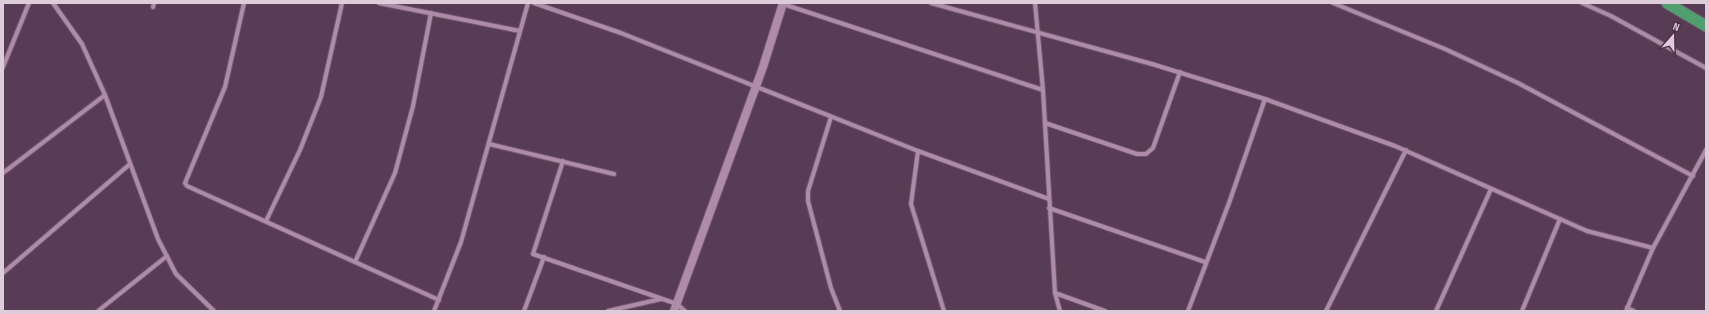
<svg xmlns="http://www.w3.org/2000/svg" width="1709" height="314" font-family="'Sofia Sans Condensed',sans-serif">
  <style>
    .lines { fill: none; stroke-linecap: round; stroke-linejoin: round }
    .minor-casing { stroke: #71586d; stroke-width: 6 }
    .secondary-casing { stroke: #71586d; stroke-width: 10 }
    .trunk-casing { stroke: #71586d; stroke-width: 13 }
    .minor { stroke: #ae8ca9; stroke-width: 4 }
    .secondary { stroke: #ae8ca9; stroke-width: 8 }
    .trunk { stroke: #519f6e; stroke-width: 11 }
  </style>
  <rect width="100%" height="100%" fill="#583b54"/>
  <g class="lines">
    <!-- minor casing -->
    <g class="minor-casing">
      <g id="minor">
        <path d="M 53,3 L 82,44 L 105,95 L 158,239 L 176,274 L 214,311"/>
        <path d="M 244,3 L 225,87 L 185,183 L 187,186 L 439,300"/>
        <path d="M 379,3 L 520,31"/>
        <path d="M 534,3 L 621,33 L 918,151 L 1049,199"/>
        <path d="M 931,3 L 1152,64 L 1265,99 L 1395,146 L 1587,231 L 1653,248"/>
        <path d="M 1035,3 L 1043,90 L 1055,293 L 1060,311"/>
        <path d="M 1333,3 L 1445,49 L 1518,83 L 1693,176"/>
        <path d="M 1582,3 L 1611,16 L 1706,68"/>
        <path d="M 783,4 L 1043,90"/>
        <path d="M 153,7 L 154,3"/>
        <path d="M 3,67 L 29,3"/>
        <path d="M 831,117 L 808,191 L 808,201 L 831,288 L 840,311"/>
        <path d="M 1045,123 L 1137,154 L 1146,154 L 1153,148 L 1180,72"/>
        <path d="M 489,144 L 614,174"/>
        <path d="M 918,151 L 911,204 L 944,311"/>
        <path d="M 563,161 L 533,254 L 677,304 L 685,311"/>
        <path d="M 3,173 L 105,95"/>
        <path d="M 1049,208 L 1205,262"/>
        <path d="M 266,221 L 300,150 L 321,97 L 342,3"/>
        <path d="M 355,262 L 395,173 L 413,106 L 431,13"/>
        <path d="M 3,273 L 130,164"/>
        <path d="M 1055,293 L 1105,311"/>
        <path d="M 1627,308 L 1634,311"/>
        <path d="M 98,311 L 167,256"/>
        <path d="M 434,311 L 461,242 L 528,3"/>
        <path d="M 524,311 L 544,257"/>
        <path d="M 608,311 L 661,299"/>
        <path d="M 1188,311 L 1229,203 L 1265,99"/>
        <path d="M 1326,311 L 1406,150"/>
        <path d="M 1436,311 L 1491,189"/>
        <path d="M 1522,311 L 1560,219"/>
        <path d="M 1626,311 L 1653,248 L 1706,150"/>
      </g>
    </g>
    <!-- secondary casing -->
    <g class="secondary-casing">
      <path id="secondary" d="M 674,311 L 763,67 L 783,3"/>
    </g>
    <!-- trunk casing -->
    <g class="trunk-casing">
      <path id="trunk" d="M 1667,3 L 1706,26"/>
    </g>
    <!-- minor -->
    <use href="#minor" class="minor"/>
    <!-- secondary -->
    <use href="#secondary" class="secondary"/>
    <!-- trunk -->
    <use href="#trunk" class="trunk"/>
  </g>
  <!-- border -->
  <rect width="1709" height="314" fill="none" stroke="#deccdb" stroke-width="8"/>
  <!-- north arrow -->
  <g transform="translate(1673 36) rotate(20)" stroke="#4d3049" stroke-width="3" paint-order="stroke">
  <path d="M0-3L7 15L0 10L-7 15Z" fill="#deccdb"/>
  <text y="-6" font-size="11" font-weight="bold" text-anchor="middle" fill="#deccdb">N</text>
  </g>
</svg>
